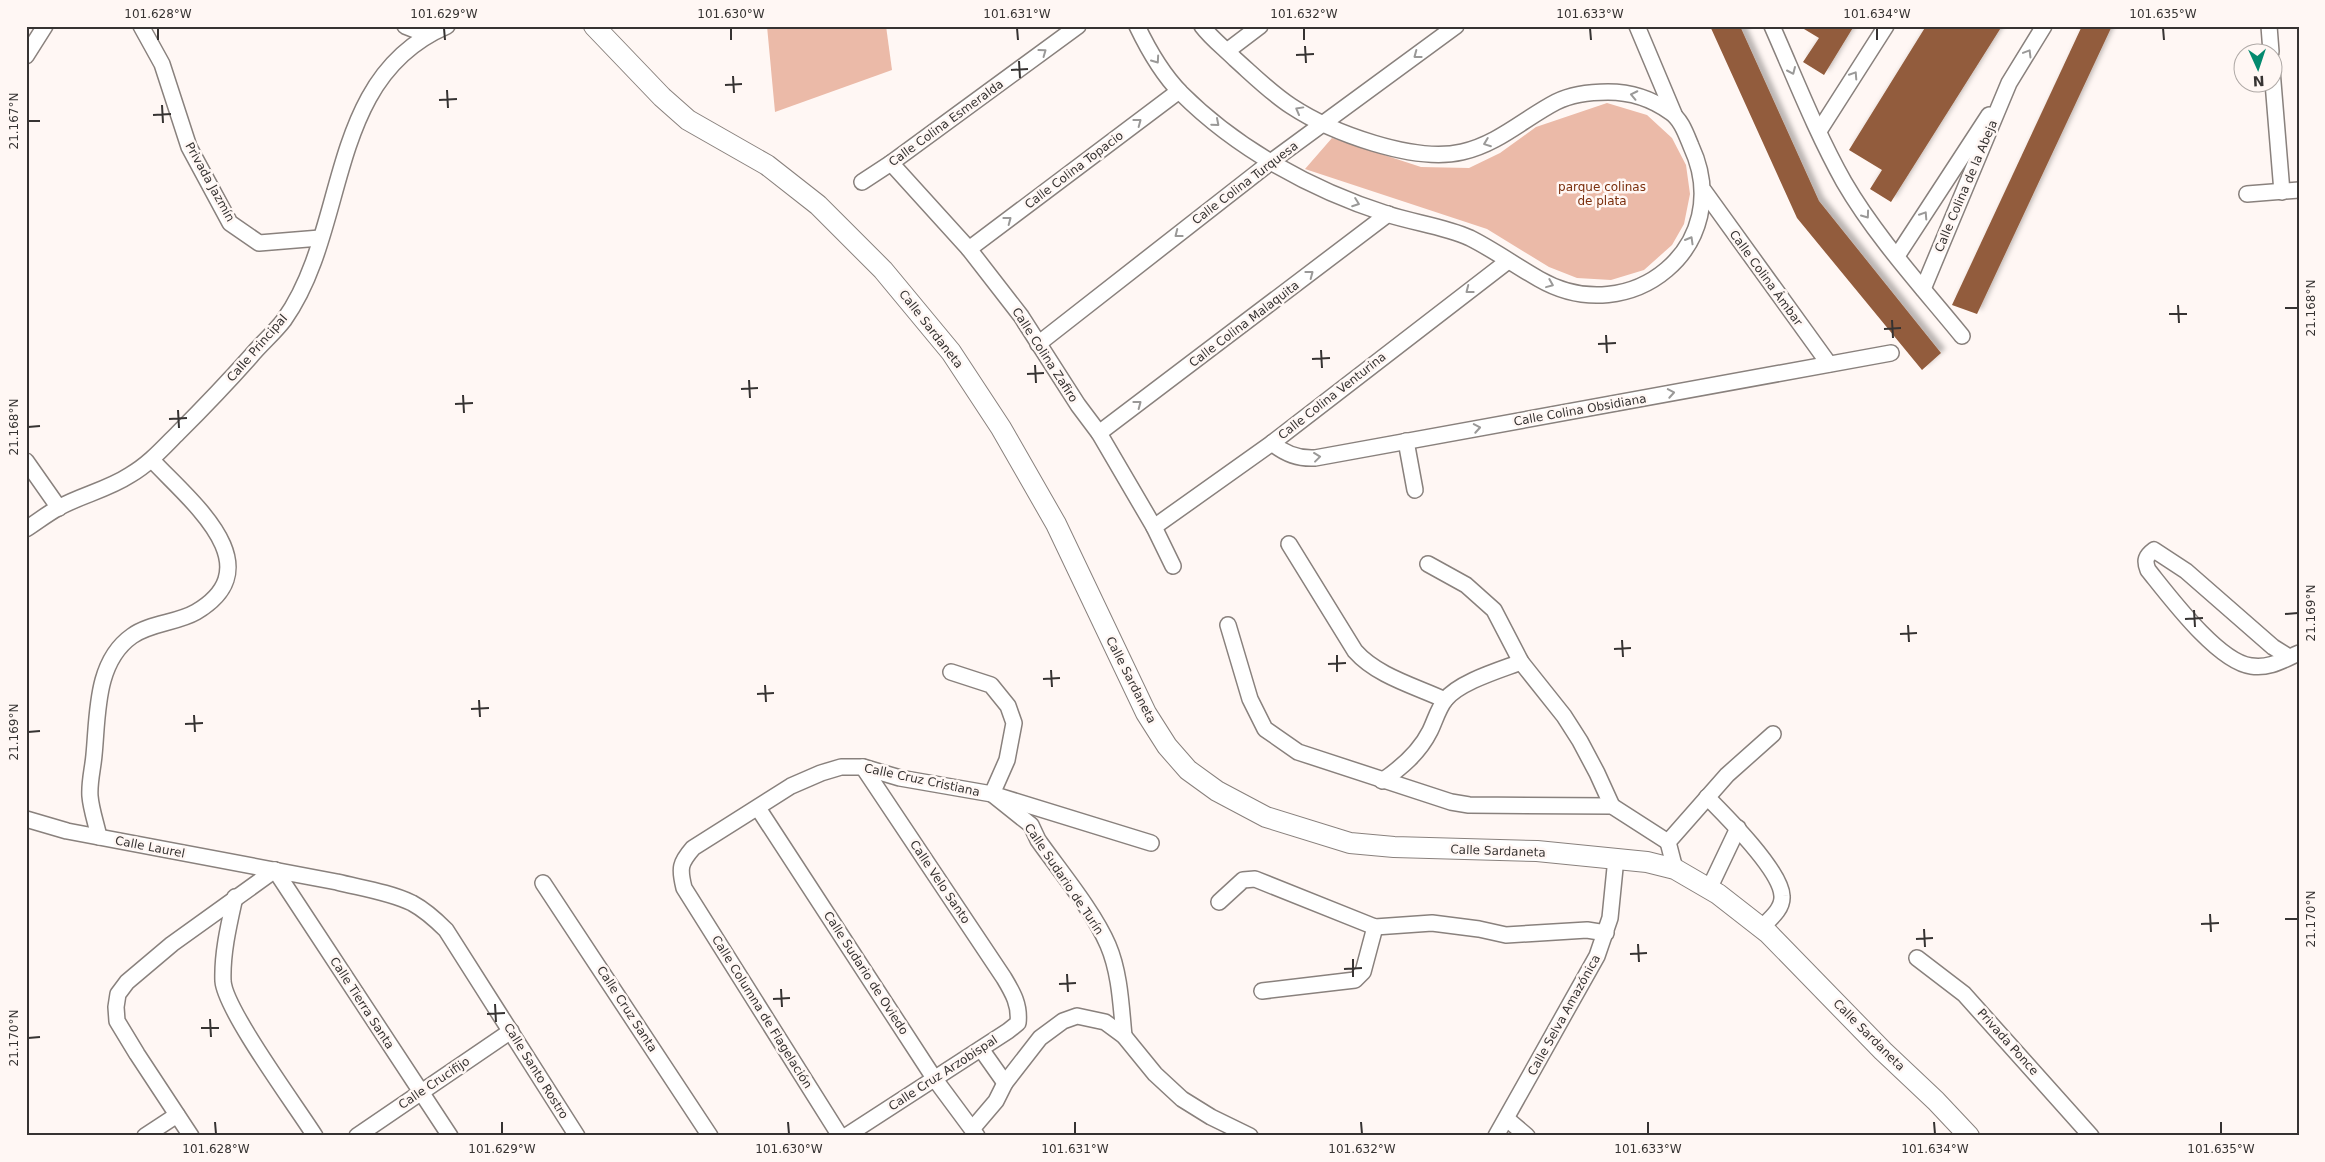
<svg xmlns="http://www.w3.org/2000/svg" width="2325" height="1162" font-family="'DejaVu Sans',sans-serif">
  <style>
    .green { fill: #ebbaa8 }
    .building { fill: #925c3c; filter: url(#shadow) }
    .lines { fill: none; stroke-linecap: round; stroke-linejoin: round }
    .street-casing { stroke: #89817d; stroke-width: 18 }
    .secondary-casing { stroke: #89817d; stroke-width: 22 }
    .street { stroke: #fff; stroke-width: 15 }
    .secondary { stroke: #fff; stroke-width: 20 }
    .oneway { stroke: #9a9998 }
    .ticks { fill: none; stroke: #363332; stroke-width: 2 }
    .labels { text-anchor: middle; stroke-width: 5; stroke-linejoin: round; paint-order: stroke }
    .street-label { font-size: 12px; fill: #363332; stroke: #fff7f4 }
    .park-label { font-size: 12px; fill: #7b2f0d; stroke: #fff7f4 }
    .neatline { fill: none; stroke: #363332; stroke-width: 2 }
    .ticks-label { font-size: 12px; text-anchor: middle; fill: #363332 }
  </style>
  <defs>
    <filter id="shadow"><feDropShadow dx="4.5" dy="-4.5" stdDeviation="2.5" flood-color="#0004"/></filter>
  </defs>
  <rect width="100%" height="100%" fill="#fff7f4"/>
  <!-- green -->
  <g class="green">
    <path d="M 767,26 L 886,26 L 892,70 L 775,112 Z"/>
    <path d="M 1607,103 L 1647,115 L 1672,138 L 1686,165 L 1690,194 L 1684,224 L 1672,245 L 1644,270 L 1611,280 L 1577,278 L 1549,267 L 1487,229 L 1305,169 L 1332,138 L 1421,167 L 1469,168 L 1500,153 L 1536,127 Z"/>
  </g>
  <!-- building -->
  <g class="building">
    <path d="M 1710,26 L 1740,26 L 1819,201 L 1941,353 L 1922,370 L 1797,218 Z"/>
    <path d="M 1799,26 L 1854,26 L 1824,75 L 1803,62 L 1819,38 Z"/>
    <path d="M 1926,26 L 2002,26 L 1891,202 L 1870,189 L 1882,170 L 1849,150 Z"/>
    <path d="M 2082,26 L 2112,26 L 1977,314 L 1952,305 Z"/>
  </g>
  <g class="lines">
    <!-- street casing -->
    <g class="street-casing">
      <g id="street">
        <path d="M 141,26 L 162,64 L 189,147 L 230,223 L 259,243 L 320,238"/>
        <path d="M 405,26 L 428,35"/>
        <path d="M 1137,26 C 1148,49 1163,75 1181,93 C 1237,149 1312,190 1387,214 C 1414,223 1444,226 1470,238 C 1494,250 1516,266 1539,279 C 1631,332 1737,245 1691,146 C 1686,134 1681,119 1670,112 C 1652,99 1631,92 1608,92 C 1590,92 1572,94 1556,102 C 1525,118 1498,144 1462,152 C 1414,163 1332,133 1291,106 C 1271,93 1253,75 1235,59 C 1224,48 1211,38 1202,26"/>
        <path d="M 1637,26 L 1674,114"/>
        <path d="M 1772,26 C 1795,78 1816,132 1844,182 C 1876,237 1922,287 1962,336"/>
        <path d="M 2269,26 L 2271,52"/>
        <path d="M 1227,51 L 1260,26"/>
        <path d="M 26,56 L 45,26"/>
        <path d="M 2272,70 L 2282,192"/>
        <path d="M 1819,131 L 1886,26"/>
        <path d="M 891,163 L 969,249 L 1021,316 L 1078,405 L 1099,433 L 1154,527 L 1173,566"/>
        <path d="M 862,182 L 891,163 L 1078,26"/>
        <path d="M 1704,191 L 1829,364"/>
        <path d="M 2247,194 L 2299,190"/>
        <path d="M 969,249 L 1179,91"/>
        <path d="M 1897,256 L 1989,115"/>
        <path d="M 1923,289 L 2009,83 L 2044,26"/>
        <path d="M 1038,344 L 1272,161 L 1456,26"/>
        <path d="M 1099,433 L 1388,214"/>
        <path d="M 1406,441 L 1415,490"/>
        <path d="M 1272,443 C 1285,454 1298,459 1315,458 L 1891,353"/>
        <path d="M 26,461 L 59,508"/>
        <path d="M 1154,527 L 1272,443 L 1508,261"/>
        <path d="M 26,529 C 37,522 47,514 58,508 C 81,495 107,490 130,475 C 149,464 163,448 178,433 C 203,408 227,383 251,356 C 261,344 274,333 284,320 C 350,227 325,78 447,26"/>
        <path d="M 1289,544 L 1355,651 C 1377,676 1415,686 1445,700"/>
        <path d="M 1428,564 L 1466,585 L 1494,610 L 1521,662 L 1564,716 L 1580,741 L 1597,773 L 1612,806"/>
        <path d="M 1228,625 L 1250,699 L 1265,729 L 1298,752 L 1451,802 L 1469,805 L 1612,806 L 1668,842"/>
        <path d="M 2289,657 L 2273,647 L 2186,571 L 2154,550 C 2146,556 2144,560 2148,570 C 2169,596 2218,662 2251,666 C 2269,669 2283,660 2299,653"/>
        <path d="M 951,672 L 991,685 L 1008,706 L 1014,723 L 1007,760 L 992,794 L 1031,825 L 1038,840 C 1060,871 1094,912 1108,945 C 1120,973 1121,1006 1124,1036"/>
        <path d="M 1382,781 C 1401,768 1419,753 1430,731 C 1435,721 1438,709 1445,700 C 1459,682 1500,670 1521,662"/>
        <path d="M 1707,797 C 1726,816 1781,871 1782,896 C 1783,909 1770,919 1761,928"/>
        <path d="M 758,808 L 934,1078 L 977,1136"/>
        <path d="M 26,819 L 67,831 L 337,882 C 361,888 389,892 412,903 C 425,910 436,920 446,930 L 577,1136"/>
        <path d="M 99,837 C 96,823 91,809 90,796 C 89,782 93,768 94,755 C 98,715 95,662 132,636 C 150,623 177,623 196,612 C 274,566 189,500 152,460"/>
        <path d="M 1675,869 L 1668,842 L 1727,775 L 1773,734"/>
        <path d="M 275,870 L 450,1136"/>
        <path d="M 543,883 L 710,1136"/>
        <path d="M 1709,889 L 1738,828"/>
        <path d="M 235,897 C 229,924 222,953 223,981 C 225,1010 296,1106 315,1136"/>
        <path d="M 1219,902 L 1243,880 L 1255,879 L 1375,927 L 1432,923 L 1479,929 L 1506,935 L 1587,930 L 1606,933"/>
        <path d="M 1917,958 L 1964,994 L 2091,1136"/>
        <path d="M 1262,991 L 1355,980 L 1363,972 L 1375,927"/>
        <path d="M 981,1049 L 1005,1083"/>
        <path d="M 1507,1119 L 1527,1136"/>
        <path d="M 973,1128 L 996,1101 L 1005,1083 L 1040,1038 L 1063,1021 L 1077,1016 L 1105,1022 L 1124,1036 L 1155,1074 L 1182,1099 L 1211,1117 L 1250,1136"/>
        <path d="M 145,1136 L 177,1115"/>
        <path d="M 191,1136 L 137,1054 L 117,1021 L 116,1007 L 118,994 L 127,982 L 172,944 L 275,870"/>
        <path d="M 357,1136 L 511,1031"/>
        <path d="M 840,1136 L 684,888 C 679,868 680,863 693,848 L 791,786 L 821,773 L 841,767 L 863,767 L 900,778 L 992,794 L 1151,843"/>
        <path d="M 846,1136 L 1008,1031 L 1018,1023 C 1020,1005 1013,993 1004,978 L 863,767"/>
        <path d="M 1496,1136 L 1597,956 L 1610,918 L 1616,858"/>
      </g>
    </g>
    <!-- secondary casing -->
    <g class="secondary-casing">
      <path id="secondary" d="M 594,26 L 662,97 L 688,120 L 767,165 L 818,205 L 883,270 L 951,352 L 1001,428 L 1056,524 L 1146,713 L 1167,746 L 1188,770 L 1217,791 L 1266,817 L 1350,843 L 1394,847 L 1537,851 L 1647,862 L 1675,869 L 1718,894 L 1768,933 L 1883,1051 L 1936,1101 L 1969,1136"/>
    </g>
    <!-- street -->
    <use href="#street" class="street"/>
    <!-- secondary -->
    <use href="#secondary" class="secondary"/>
  </g>
  <!-- one-way arrows -->
  <defs><path id="oneway-chevron" d="M-2-3.5L2.5 0L-2 3.5" fill="none" stroke-width="1.6" stroke-linecap="round" stroke-linejoin="round" transform="scale(1.25)"/></defs>
  <g class="oneway">
    <use href="#oneway-chevron" transform="translate(1043 52) rotate(-36)"/>
    <use href="#oneway-chevron" transform="translate(2028 53) rotate(-59)"/>
    <use href="#oneway-chevron" transform="translate(1417 55) rotate(143)"/>
    <use href="#oneway-chevron" transform="translate(1156 60) rotate(55)"/>
    <use href="#oneway-chevron" transform="translate(1792 71) rotate(66)"/>
    <use href="#oneway-chevron" transform="translate(1854 75) rotate(-57)"/>
    <use href="#oneway-chevron" transform="translate(1634 95) rotate(-168)"/>
    <use href="#oneway-chevron" transform="translate(1299 110) rotate(-151)"/>
    <use href="#oneway-chevron" transform="translate(1138 122) rotate(-37)"/>
    <use href="#oneway-chevron" transform="translate(1216 123) rotate(41)"/>
    <use href="#oneway-chevron" transform="translate(1487 143) rotate(159)"/>
    <use href="#oneway-chevron" transform="translate(1356 203) rotate(20)"/>
    <use href="#oneway-chevron" transform="translate(1866 215) rotate(54)"/>
    <use href="#oneway-chevron" transform="translate(1924 215) rotate(-57)"/>
    <use href="#oneway-chevron" transform="translate(1008 220) rotate(-37)"/>
    <use href="#oneway-chevron" transform="translate(1178 234) rotate(142)"/>
    <use href="#oneway-chevron" transform="translate(1690 240) rotate(-60)"/>
    <use href="#oneway-chevron" transform="translate(1310 274) rotate(-37)"/>
    <use href="#oneway-chevron" transform="translate(1550 284) rotate(22)"/>
    <use href="#oneway-chevron" transform="translate(1469 290) rotate(142)"/>
    <use href="#oneway-chevron" transform="translate(1671 393) rotate(-10)"/>
    <use href="#oneway-chevron" transform="translate(1138 404) rotate(-37)"/>
    <use href="#oneway-chevron" transform="translate(1477 428) rotate(-10)"/>
    <use href="#oneway-chevron" transform="translate(1317 457) rotate(-7)"/>
  </g>
  <!-- ticks -->
  <path class="ticks" d="M 158,28 L 158,40M 444,28 L 445,40M 731,28 L 731,40M 1017,28 L 1018,40M 1304,28 L 1304,40M 1590,28 L 1591,40M 1877,28 L 1877,40M 2163,28 L 2164,40M 1305,46 L 1306,63M 1296,55 L 1314,54M 1019,61 L 1020,78M 1011,70 L 1028,69M 733,76 L 734,93M 725,85 L 742,84M 447,90 L 448,108M 439,100 L 457,99M 162,105 L 163,123M 153,115 L 171,114M 28,121 L 40,121M 2178,305 L 2179,323M 2285,308 L 2298,308M 2169,314 L 2187,314M 1892,320 L 1893,338M 1884,329 L 1901,328M 1606,335 L 1607,353M 1598,344 L 1616,343M 1321,350 L 1322,368M 1312,359 L 1330,358M 1035,365 L 1036,383M 1027,374 L 1044,373M 749,380 L 750,398M 741,389 L 758,388M 463,395 L 464,413M 455,404 L 473,403M 178,410 L 179,428M 169,419 L 187,418M 28,427 L 40,426M 2194,610 L 2195,627M 2285,614 L 2298,613M 2185,619 L 2203,618M 1908,625 L 1909,642M 1900,634 L 1917,633M 1622,640 L 1623,657M 1614,649 L 1631,648M 1337,655 L 1337,672M 1328,664 L 1346,663M 1051,670 L 1052,687M 1043,679 L 1060,678M 765,685 L 766,702M 757,694 L 774,693M 479,700 L 480,717M 471,709 L 489,708M 194,715 L 195,732M 185,724 L 203,723M 28,732 L 40,731M 2210,914 L 2211,932M 2285,919 L 2298,919M 2201,924 L 2219,923M 1924,929 L 1925,947M 1916,939 L 1933,938M 1638,944 L 1639,962M 1630,954 L 1647,953M 1353,959 L 1353,977M 1344,969 L 1362,968M 1067,974 L 1068,992M 1059,984 L 1076,983M 781,989 L 782,1007M 773,999 L 790,998M 495,1004 L 496,1022M 487,1014 L 505,1013M 210,1019 L 211,1037M 201,1028 L 219,1028M 28,1038 L 40,1037M 215,1122 L 216,1134M 502,1122 L 502,1134M 788,1122 L 789,1134M 1075,1122 L 1075,1134M 1361,1122 L 1362,1134M 1648,1122 L 1648,1134M 1934,1122 L 1935,1134M 2221,1122 L 2221,1134"/>
  <g class="labels">
    <!-- street labels -->
    <g class="street-label">
      <text transform="translate(946 123) rotate(-36)" y="4">Calle Colina Esmeralda</text>
      <text transform="translate(1074 170) rotate(-37)" y="4">Calle Colina Topacio</text>
      <text transform="translate(210 182) rotate(61)" y="4">Privada Jazmín</text>
      <text transform="translate(1245 183) rotate(-37)" y="4">Calle Colina Turquesa</text>
      <text transform="translate(1966 186) rotate(-67)" y="4">Calle Colina de la Abeja</text>
      <text transform="translate(1766 278) rotate(54)" y="4">Calle Colina Ámbar</text>
      <text transform="translate(1244 324) rotate(-37)" y="4">Calle Colina Malaquita</text>
      <text transform="translate(931 329) rotate(52)" y="4">Calle Sardaneta</text>
      <text transform="translate(257 348) rotate(-49)" y="4">Calle Principal</text>
      <text transform="translate(1045 355) rotate(57)" y="4">Calle Colina Zafiro</text>
      <text transform="translate(1332 396) rotate(-38)" y="4">Calle Colina Venturina</text>
      <text transform="translate(1580 410) rotate(-10)" y="4">Calle Colina Obsidiana</text>
      <text transform="translate(1131 680) rotate(63)" y="4">Calle Sardaneta</text>
      <text transform="translate(922 780) rotate(12)" y="4">Calle Cruz Cristiana</text>
      <text transform="translate(150 847) rotate(11)" y="4">Calle Laurel</text>
      <text transform="translate(1498 851) rotate(2)" y="4">Calle Sardaneta</text>
      <text transform="translate(1064 879) rotate(56)" y="4">Calle Sudario de Turín</text>
      <text transform="translate(940 882) rotate(56)" y="4">Calle Velo Santo</text>
      <text transform="translate(866 973) rotate(57)" y="4">Calle Sudario de Oviedo</text>
      <text transform="translate(362 1003) rotate(57)" y="4">Calle Tierra Santa</text>
      <text transform="translate(627 1009) rotate(57)" y="4">Calle Cruz Santa</text>
      <text transform="translate(762 1012) rotate(58)" y="4">Calle Columna de Flagelación</text>
      <text transform="translate(1564 1015) rotate(-61)" y="4">Calle Selva Amazónica</text>
      <text transform="translate(1869 1035) rotate(45)" y="4">Calle Sardaneta</text>
      <text transform="translate(2008 1042) rotate(48)" y="4">Privada Ponce</text>
      <text transform="translate(536 1071) rotate(58)" y="4">Calle Santo Rostro</text>
      <text transform="translate(943 1073) rotate(-33)" y="4">Calle Cruz Arzobispal</text>
      <text transform="translate(434 1083) rotate(-34)" y="4">Calle Crucifijo</text>
    </g>
    <!-- park labels -->
    <g class="park-label">
      <text x="1602" y="191">parque colinas<tspan x="1602" dy="14">de plata</tspan></text>
    </g>
  </g>
  <!-- border -->
  <rect width="2325" height="1162" fill="none" stroke="#fff7f4" stroke-width="55"/>
  <!-- north arrow -->
  <g transform="translate(2258 68) rotate(177)"><circle r="24" fill="#fff7f4" stroke="#afa9a6"/>
  <path d="M0-4L9 19L0 12L-9 19Z" fill="#048a6f"/>
  <text y="-8" font-size="14" font-weight="bold" text-anchor="middle" fill="#363332">N</text>
  </g>
  <rect x="28" y="28" width="2270" height="1106" class="neatline"/>
  <g class="ticks-label">
    <text x="158" y="18">101.628°W</text>
    <text x="444" y="18">101.629°W</text>
    <text x="731" y="18">101.630°W</text>
    <text x="1017" y="18">101.631°W</text>
    <text x="1304" y="18">101.632°W</text>
    <text x="1590" y="18">101.633°W</text>
    <text x="1877" y="18">101.634°W</text>
    <text x="2163" y="18">101.635°W</text>
    <text transform="translate(14 121) rotate(-90)" y="4">21.167°N</text>
    <text transform="translate(2311 308) rotate(-90)" y="4">21.168°N</text>
    <text transform="translate(14 427) rotate(-90)" y="4">21.168°N</text>
    <text transform="translate(2311 613) rotate(-90)" y="4">21.169°N</text>
    <text transform="translate(14 732) rotate(-90)" y="4">21.169°N</text>
    <text transform="translate(2311 919) rotate(-90)" y="4">21.170°N</text>
    <text transform="translate(14 1038) rotate(-90)" y="4">21.170°N</text>
    <text x="216" y="1153">101.628°W</text>
    <text x="502" y="1153">101.629°W</text>
    <text x="789" y="1153">101.630°W</text>
    <text x="1075" y="1153">101.631°W</text>
    <text x="1362" y="1153">101.632°W</text>
    <text x="1648" y="1153">101.633°W</text>
    <text x="1935" y="1153">101.634°W</text>
    <text x="2221" y="1153">101.635°W</text>
  </g>
</svg>
